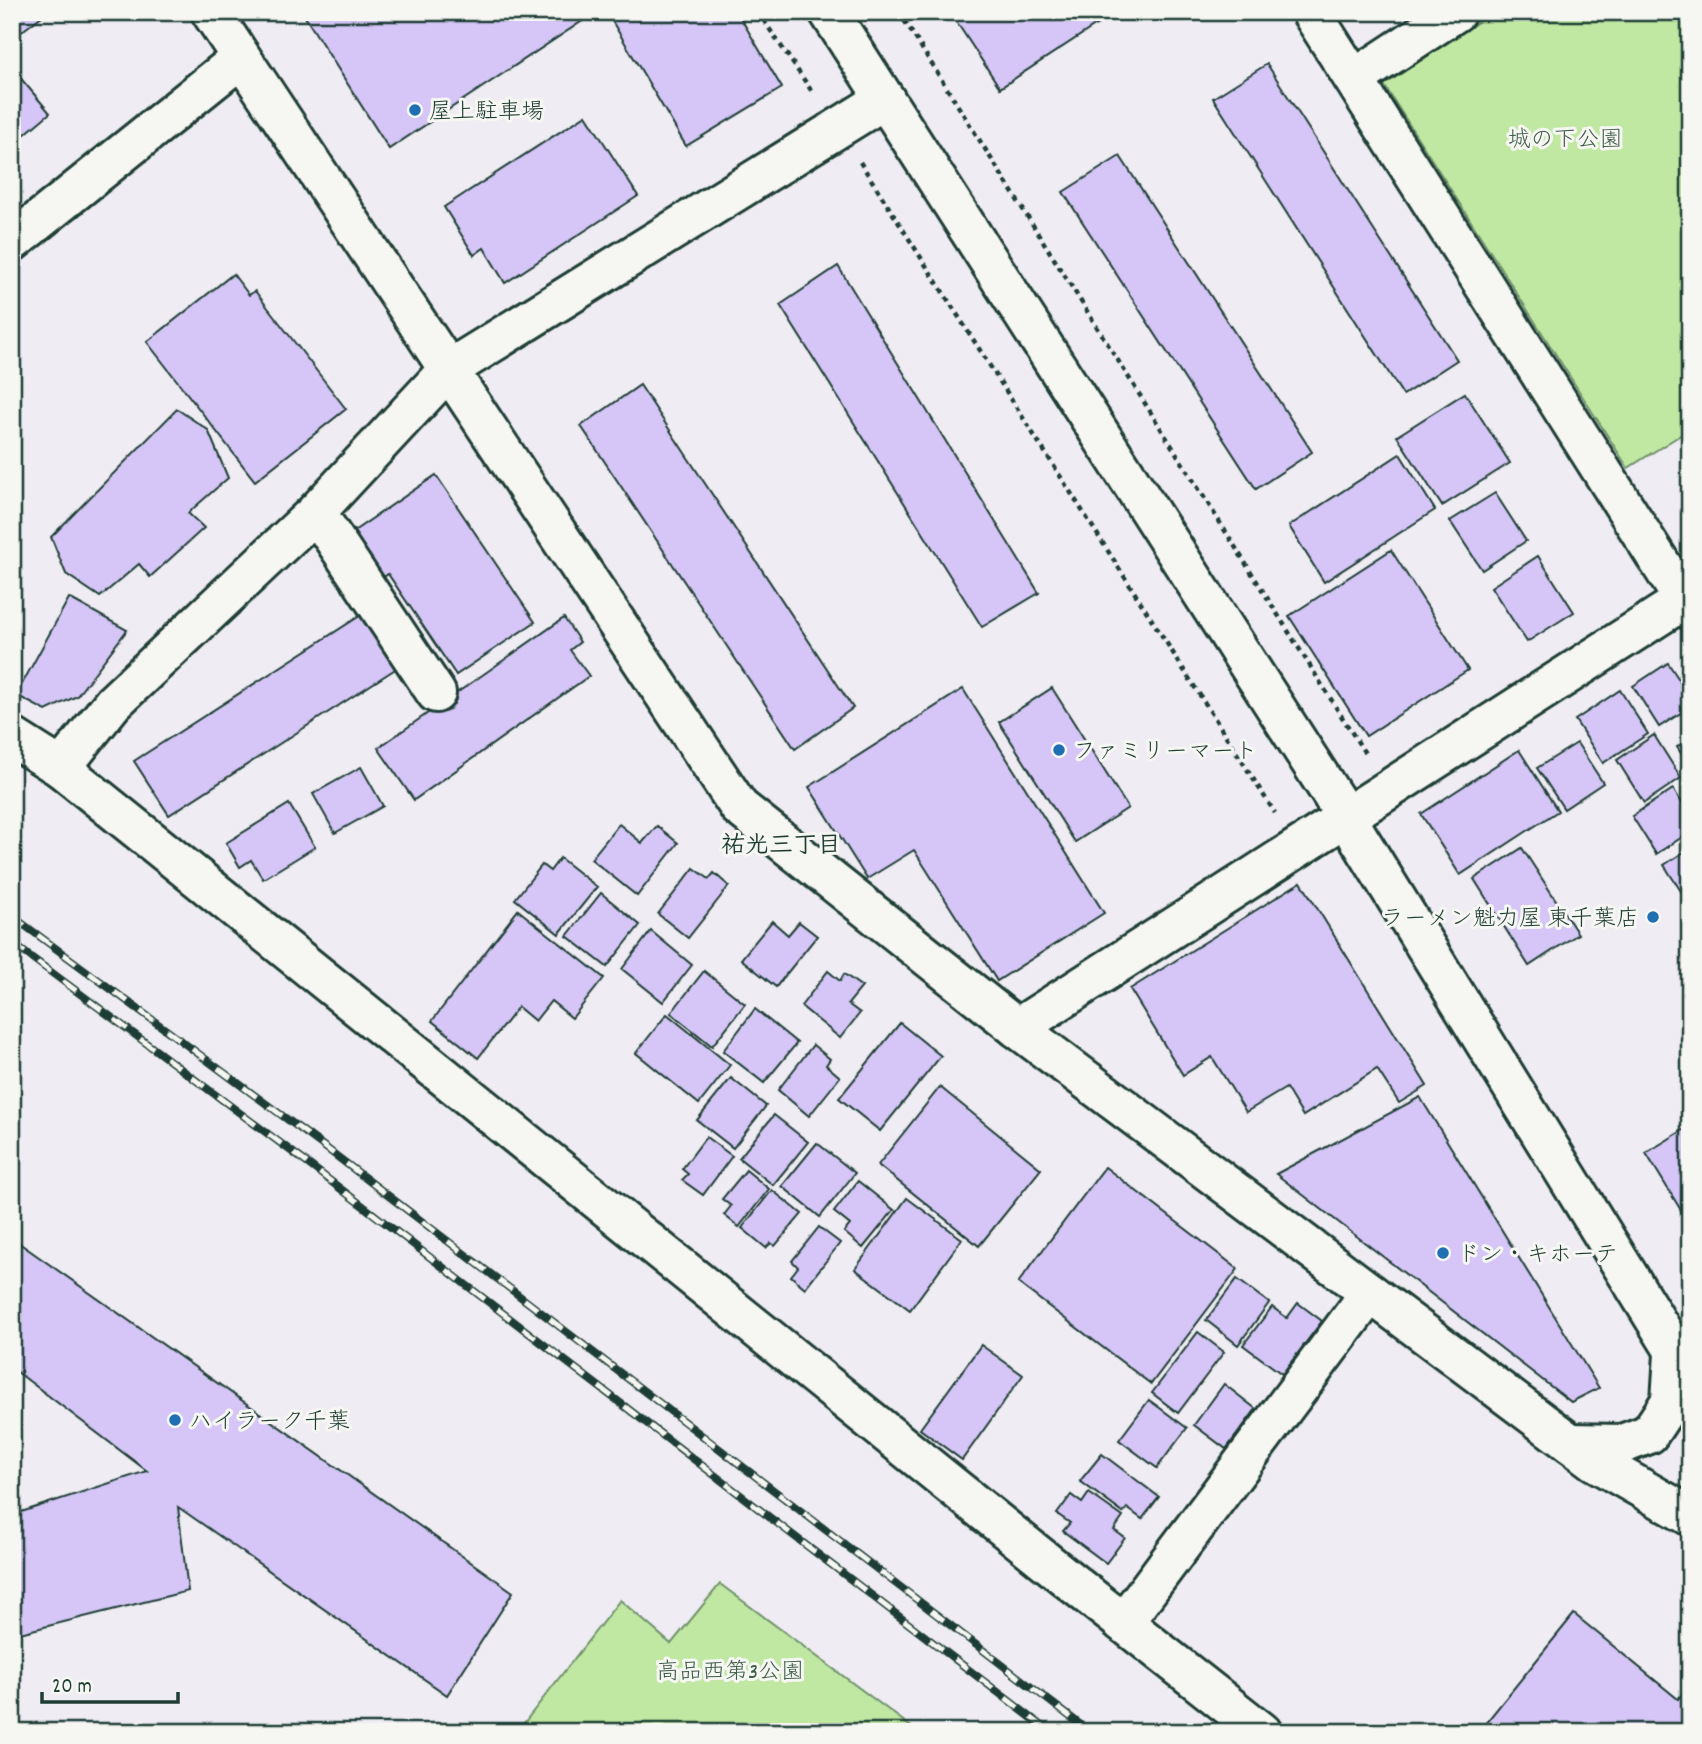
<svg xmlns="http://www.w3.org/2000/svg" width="1702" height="1744" font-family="Dekko,'Klee One',sans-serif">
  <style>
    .green { fill: #c0e8a3; stroke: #70926c; stroke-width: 2 }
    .building { fill: #d5c6f7; stroke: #1f3d34; stroke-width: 2 }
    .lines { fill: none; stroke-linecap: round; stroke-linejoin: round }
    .minor-casing { stroke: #1f3d34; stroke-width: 44 }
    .tertiary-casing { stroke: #1f3d34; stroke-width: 44 }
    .path { stroke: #1f3d34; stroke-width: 4.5; stroke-dasharray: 5 5; stroke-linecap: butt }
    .minor { stroke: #f6f6f2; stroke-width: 38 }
    .tertiary { stroke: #f6f6f2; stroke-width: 38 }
    .rail-casing { stroke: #1f3d34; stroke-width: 8 }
    .rail { stroke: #f6f6f2; stroke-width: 5; stroke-dasharray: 16; stroke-linecap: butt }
    .poi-dot { fill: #1f6fb2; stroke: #f6f6f2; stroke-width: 2.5 }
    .labels { text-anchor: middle; stroke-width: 6; stroke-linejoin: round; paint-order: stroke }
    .poi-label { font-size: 23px; fill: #1f3d34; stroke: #f6f6f2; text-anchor: start }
    .park-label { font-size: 23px; fill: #3f5f4a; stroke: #f6f6f2 }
    .neighbourhood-label { font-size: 24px; font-weight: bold; fill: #1f3d34; stroke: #f6f6f2 }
  </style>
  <rect width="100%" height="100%" fill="#efecf3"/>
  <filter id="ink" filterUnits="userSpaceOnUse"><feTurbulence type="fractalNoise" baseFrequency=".0143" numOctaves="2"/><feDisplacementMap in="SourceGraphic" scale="14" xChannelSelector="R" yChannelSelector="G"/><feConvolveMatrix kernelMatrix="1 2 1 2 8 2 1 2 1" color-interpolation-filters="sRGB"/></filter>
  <g filter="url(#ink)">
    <!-- green -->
    <g class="green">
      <path d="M 1493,12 L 1690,12 L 1690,429 L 1628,468 L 1384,85 Z"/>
      <path d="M 720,1584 L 918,1732 L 517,1732 L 620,1600 L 671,1644 Z"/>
    </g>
    <!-- building -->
    <g class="building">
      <path d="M 12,12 L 47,12 L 12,39 Z"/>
      <path d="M 302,12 L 596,12 L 389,149 Z"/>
      <path d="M 614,12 L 737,12 L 782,88 L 686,146 L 609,16 Z"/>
      <path d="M 950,12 L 1116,12 L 1000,88 Z"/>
      <path d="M 1267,64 L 1457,360 L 1403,395 L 1213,98 Z"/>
      <path d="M 12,68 L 50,113 L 12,145 Z"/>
      <path d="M 586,115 L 638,196 L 505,283 L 484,248 L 474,255 L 444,207 Z"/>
      <path d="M 1120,156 L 1312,452 L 1256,489 L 1063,192 Z"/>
      <path d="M 838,266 L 1039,593 L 982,627 L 780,305 Z"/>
      <path d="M 233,274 L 249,295 L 255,291 L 346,409 L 255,481 L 147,342 Z"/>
      <path d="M 640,385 L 853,708 L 795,749 L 581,426 Z"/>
      <path d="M 1465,393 L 1510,463 L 1442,506 L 1397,436 Z"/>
      <path d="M 177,409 L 208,430 L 228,478 L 188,513 L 204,528 L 150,577 L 139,564 L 100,597 L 66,574 L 51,537 Z"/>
      <path d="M 1400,454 L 1435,510 L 1324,582 L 1289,526 Z"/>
      <path d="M 436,475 L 535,622 L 456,675 L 388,574 L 381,579 L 351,533 Z"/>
      <path d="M 1495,493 L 1526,541 L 1482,570 L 1450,521 Z"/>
      <path d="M 1391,550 L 1468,670 L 1366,736 L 1289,616 Z"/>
      <path d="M 1538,556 L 1574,612 L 1527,642 L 1491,587 Z"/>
      <path d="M 69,598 L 127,630 L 77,696 L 46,711 L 16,695 Z"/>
      <path d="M 366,612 L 400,666 L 169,815 L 134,761 Z"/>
      <path d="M 564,618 L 580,642 L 570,650 L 589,676 L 414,800 L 378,748 Z"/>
      <path d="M 1668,663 L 1690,696 L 1690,707 L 1659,727 L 1633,686 Z"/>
      <path d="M 1052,688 L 1128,808 L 1075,842 L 999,722 Z"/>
      <path d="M 963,689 L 1104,913 L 997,981 L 914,850 L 867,879 L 809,787 Z"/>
      <path d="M 1620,690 L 1648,734 L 1603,763 L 1575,720 Z"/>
      <path d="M 1654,735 L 1681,778 L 1644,803 L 1617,760 Z"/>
      <path d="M 1690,739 L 1690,767 L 1677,747 Z"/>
      <path d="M 1577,743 L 1603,783 L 1564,809 L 1537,768 Z"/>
      <path d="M 1519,750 L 1558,811 L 1460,875 L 1421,814 Z"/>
      <path d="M 361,767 L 383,806 L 335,833 L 313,794 Z"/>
      <path d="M 1673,789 L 1690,815 L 1690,832 L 1656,854 L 1632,816 Z"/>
      <path d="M 289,804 L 315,847 L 263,879 L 251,860 L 240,867 L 226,843 Z"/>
      <path d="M 619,824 L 642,843 L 657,826 L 678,843 L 637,896 L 591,859 Z"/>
      <path d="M 1522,848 L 1578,934 L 1529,966 L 1474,879 Z"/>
      <path d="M 1690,848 L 1690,905 L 1664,865 Z"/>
      <path d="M 560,858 L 597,887 L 559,934 L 515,899 L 542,865 L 550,871 Z"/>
      <path d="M 694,868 L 709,879 L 714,873 L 729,886 L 688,938 L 658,914 Z"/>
      <path d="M 1301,882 L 1427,1086 L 1399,1103 L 1377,1069 L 1303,1116 L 1286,1088 L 1246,1112 L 1212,1057 L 1183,1075 L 1130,989 Z"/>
      <path d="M 601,893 L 640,925 L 607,967 L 567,936 Z"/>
      <path d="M 518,910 L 604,978 L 572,1018 L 551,1001 L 535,1021 L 518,1007 L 478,1058 L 432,1021 Z"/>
      <path d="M 772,921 L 788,935 L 799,922 L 817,936 L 776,987 L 741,959 Z"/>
      <path d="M 651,931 L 692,965 L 663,1002 L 622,969 Z"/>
      <path d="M 704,971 L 745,1004 L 712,1046 L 671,1013 Z"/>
      <path d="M 828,971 L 840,981 L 844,974 L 862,987 L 848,1004 L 860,1013 L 840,1038 L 801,1006 Z"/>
      <path d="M 755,1009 L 797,1043 L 764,1083 L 723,1051 Z"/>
      <path d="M 667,1014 L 730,1065 L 699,1104 L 636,1053 Z"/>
      <path d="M 900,1023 L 941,1056 L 880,1131 L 839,1098 Z"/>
      <path d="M 813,1045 L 830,1059 L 826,1065 L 840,1077 L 809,1116 L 778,1090 Z"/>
      <path d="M 731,1078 L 766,1106 L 733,1148 L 697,1120 Z"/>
      <path d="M 940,1087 L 1041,1169 L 979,1246 L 878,1165 Z"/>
      <path d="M 1420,1097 L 1599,1388 L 1571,1402 L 1276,1174 Z"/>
      <path d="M 774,1115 L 808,1142 L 773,1185 L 739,1158 Z"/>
      <path d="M 1690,1126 L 1690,1225 L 1646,1153 Z"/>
      <path d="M 706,1137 L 732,1156 L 703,1195 L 682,1180 L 688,1174 L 682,1169 Z"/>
      <path d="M 817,1143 L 855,1173 L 820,1217 L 782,1186 Z"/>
      <path d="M 1105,1167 L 1238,1269 L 1151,1384 L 1018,1283 Z"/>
      <path d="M 746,1170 L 769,1189 L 739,1227 L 724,1215 L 731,1206 L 722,1199 Z"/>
      <path d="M 858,1181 L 894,1210 L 863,1248 L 844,1232 L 850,1225 L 834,1212 Z"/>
      <path d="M 772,1190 L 802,1214 L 775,1246 L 771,1243 L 766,1248 L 742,1228 Z"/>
      <path d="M 907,1198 L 962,1239 L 910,1310 L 855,1269 Z"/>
      <path d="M 819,1227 L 840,1243 L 805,1288 L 791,1276 L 798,1267 L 792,1261 Z"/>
      <path d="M 12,1238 L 513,1592 L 447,1695 L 178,1507 L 188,1591 L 12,1635 L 12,1515 L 147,1471 L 12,1368 Z"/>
      <path d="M 1237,1279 L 1269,1303 L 1238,1345 L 1206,1320 Z"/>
      <path d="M 1298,1303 L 1322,1321 L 1282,1374 L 1243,1345 L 1272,1307 L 1287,1318 Z"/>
      <path d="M 1198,1332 L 1224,1352 L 1178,1413 L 1152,1393 Z"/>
      <path d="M 981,1345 L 1023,1375 L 962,1460 L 920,1429 Z"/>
      <path d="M 1224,1384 L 1256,1409 L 1226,1449 L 1194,1425 Z"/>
      <path d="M 1149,1400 L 1187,1428 L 1157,1468 L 1119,1440 Z"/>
      <path d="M 1102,1454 L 1159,1497 L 1142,1519 L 1127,1508 L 1123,1513 L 1080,1481 Z"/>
      <path d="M 1089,1493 L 1123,1517 L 1114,1530 L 1125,1538 L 1106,1563 L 1063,1531 L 1070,1523 L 1057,1514 L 1071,1495 L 1082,1503 Z"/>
      <path d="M 1574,1614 L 1678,1699 L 1690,1685 L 1690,1732 L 1480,1730 Z"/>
    </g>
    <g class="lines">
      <!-- minor casing -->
      <g class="minor-casing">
        <g id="minor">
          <path d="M 211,12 L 739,807 L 1017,1028 L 1594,1461 L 1690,1516"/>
          <path d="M 1311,12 L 1690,610"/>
          <path d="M 1354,79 L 1456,12"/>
          <path d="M 12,242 L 241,58"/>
          <path d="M 316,512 L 436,693"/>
          <path d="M 12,737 L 61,768 L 113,703 L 316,512 L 448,370 L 885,99"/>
          <path d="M 61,768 L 1069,1580 L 1262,1732"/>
          <path d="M 1017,1028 L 1690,596"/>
          <path d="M 1570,1443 L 1622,1444 L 1649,1434 L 1671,1401 L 1674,1354"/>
          <path d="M 1123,1623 L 1370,1293"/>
        </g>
      </g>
      <!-- tertiary casing -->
      <g class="tertiary-casing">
        <path id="tertiary" d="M 829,12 L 1346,817 L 1690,1376"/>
      </g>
      <!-- path -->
      <g class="path">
        <path d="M 758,12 L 813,93"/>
        <path d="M 899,12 L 1366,755"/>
        <path d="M 860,162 L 1275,813"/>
      </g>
      <!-- minor -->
      <use href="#minor" class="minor"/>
      <!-- tertiary -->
      <use href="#tertiary" class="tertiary"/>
      <!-- rail casing -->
      <g class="rail-casing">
        <g id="rail">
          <path d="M 12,916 L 326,1148 L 1090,1732"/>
          <path d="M 12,943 L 303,1160 L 1050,1732"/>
        </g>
      </g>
      <!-- rail -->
      <use href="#rail" class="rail"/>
    </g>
  </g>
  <!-- markers -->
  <g class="poi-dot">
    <circle cx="415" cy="110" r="7"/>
    <circle cx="1059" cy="750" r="7"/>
    <circle cx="1653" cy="917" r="7"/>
    <circle cx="1443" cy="1253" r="7"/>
    <circle cx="175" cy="1420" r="7"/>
  </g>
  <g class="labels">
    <!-- poi labels -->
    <g class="poi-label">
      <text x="429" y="118">屋上駐車場</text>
      <text x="1073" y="758">ファミリーマート</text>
      <text x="1639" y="925" text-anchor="end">ラーメン魁力屋 東千葉店</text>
      <text x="1457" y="1261">ドン・キホーテ</text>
      <text x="189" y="1428">ハイラーク千葉</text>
    </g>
    <!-- park labels -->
    <g class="park-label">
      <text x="1565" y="146">城の下公園</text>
      <text x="730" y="1678">高品西第3公園</text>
    </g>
    <!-- neighbourhood labels -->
    <g class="neighbourhood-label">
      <text x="781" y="852">祐光三丁目</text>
    </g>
  </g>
  <!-- margin -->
  <rect width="1702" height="1744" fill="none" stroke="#f6f6f2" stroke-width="42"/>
  <rect x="21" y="21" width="1660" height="1702" fill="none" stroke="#1f3d34" stroke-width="2.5" filter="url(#ink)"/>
  <!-- scale -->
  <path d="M42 1692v10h136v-10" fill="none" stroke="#1f3d34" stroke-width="3.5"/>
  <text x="52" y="1692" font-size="21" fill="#1f3d34" stroke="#f6f6f2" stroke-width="5" paint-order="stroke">20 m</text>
</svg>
